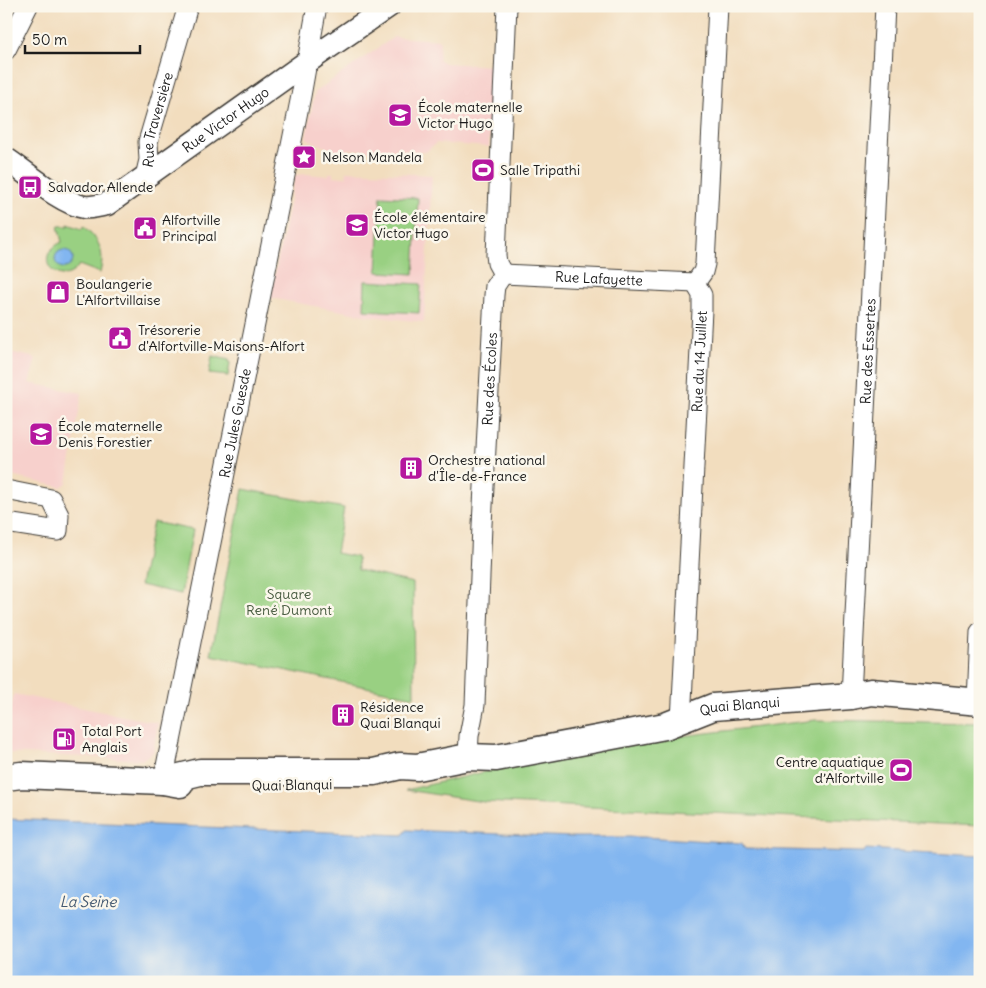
<svg xmlns="http://www.w3.org/2000/svg" width="986" height="988" font-family="Delius,sans-serif">
  <style>
    .built { fill: #f7d0cc }
    .green { fill: #99d082; stroke: #5a764f }
    .water { fill: #82b6f0; stroke: #4f6986 }
    .lines { fill: none; stroke-linecap: round; stroke-linejoin: round }
    .minor-casing { stroke: #3c3934; stroke-width: 21 }
    .tertiary-casing { stroke: #3c3934; stroke-width: 25 }
    .secondary-casing { stroke: #3c3934; stroke-width: 29 }
    .minor { stroke: #fff; stroke-width: 19 }
    .tertiary { stroke: #fff; stroke-width: 22 }
    .secondary { stroke: #fff; stroke-width: 26 }
    .labels { text-anchor: middle; stroke-width: 5; stroke-linejoin: round; paint-order: stroke }
    .poi-label { font-size: 14px; fill: #1c1c1c; stroke: #fbf7ec; text-anchor: start }
    .street-label { font-size: 14px; fill: #1c1c1c; stroke: #fbf7ec }
    .park-label { font-size: 14px; fill: #485b40; stroke: #fbf7ec }
    .water-label { font-size: 15px; font-style: italic; fill: #455a71; stroke: #fbf7ec }
  </style>
  <rect width="100%" height="100%" fill="#fbf7ec"/>
  <filter id="ink" filterUnits="userSpaceOnUse"><feTurbulence type="fractalNoise" baseFrequency=".02" numOctaves="2"/><feDisplacementMap in="SourceGraphic" scale="10" xChannelSelector="R" yChannelSelector="G"/><feConvolveMatrix kernelMatrix="1 2 1 2 8 2 1 2 1" color-interpolation-filters="sRGB"/></filter>
  <filter id="wash" filterUnits="userSpaceOnUse"><feTurbulence type="fractalNoise" baseFrequency=".0096" numOctaves="4" result="noise"/><feDisplacementMap in="SourceGraphic" scale="20" xChannelSelector="R" yChannelSelector="G"/><feGaussianBlur stdDeviation="1.12" result="paint"/><feColorMatrix in="noise" values="0 0 0 0 0 0 0 0 0 0 0 0 0 0 0 0 0 1.4 0 .05"/><feComposite in="paint" operator="in"/></filter>
  <g filter="url(#wash)">
    <rect width="100%" height="100%" fill="#f2ddbe"/>
    <!-- built -->
    <g class="built">
      <path d="M 394,37 L 440,40 L 439,60 L 445,63 L 492,66 L 489,147 L 436,143 L 426,152 L 388,149 L 383,152 L 349,149 L 347,152 L 334,151 L 306,138 L 315,92 Z"/>
      <path d="M 347,171 L 432,175 L 424,322 L 369,316 L 270,298 L 295,175 L 307,174 L 328,176 L 329,173 L 333,173 L 333,176 L 346,177 Z"/>
      <path d="M 6,351 L 36,358 L 29,383 L 82,393 L 67,483 L 61,487 L 6,475 L 6,385 L 11,364 L 6,363 Z"/>
      <path d="M 14,694 L 158,723 L 153,752 L 142,760 L 6,753 L 6,730 Z"/>
    </g>
    <!-- green -->
    <g class="green">
      <path d="M 381,196 L 418,198 L 414,274 L 377,272 Z"/>
      <path d="M 68,224 L 82,229 L 84,226 C 100,241 105,252 100,273 L 79,265 C 62,292 28,258 62,242 L 58,226 L 69,226 Z"/>
      <path d="M 365,281 L 421,284 L 419,313 L 364,310 Z"/>
      <path d="M 212,356 L 229,360 L 230,363 L 228,376 L 209,374 Z"/>
      <path d="M 243,489 L 344,508 L 336,553 L 357,557 L 358,570 L 413,583 L 414,697 L 211,655 Z"/>
      <path d="M 153,522 L 193,530 L 181,594 L 140,585 Z"/>
      <path d="M 816,720 L 980,723 L 980,826 L 484,802 L 406,790 L 598,746 Z"/>
    </g>
    <!-- water -->
    <g class="water">
      <circle cx="64" cy="259" r="9"/>
      <path d="M 6,819 L 403,835 L 407,830 L 573,837 L 644,837 L 742,843 L 745,849 L 864,852 L 866,849 L 980,856 L 980,982 L 6,982 Z"/>
    </g>
  </g>
  <g filter="url(#ink)">
    <g class="lines">
      <!-- minor casing -->
      <g class="minor-casing">
        <g id="minor">
          <path d="M 6,50 L 28,6"/>
          <path id="s1" d="M 145,177 L 149,160 L 148,142 L 188,6"/>
          <path d="M 503,274 L 497,263 L 496,255 L 507,6"/>
          <path id="s2" d="M 503,274 L 695,283"/>
          <path d="M 695,283 L 703,272 L 705,264 L 718,6"/>
          <path d="M 6,490 L 51,499 L 59,515 L 58,531 L 6,523"/>
          <path id="s3" d="M 851,696 L 885,6"/>
          <path d="M 977,702 L 980,632"/>
          <path id="s4" d="M 681,721 L 702,310 L 702,295 L 695,283"/>
          <path id="s5" d="M 468,757 L 469,736 L 475,705 L 482,525 L 494,295 L 495,286 L 503,274"/>
          <path id="s6" d="M 163,781 L 301,96 L 317,6"/>
        </g>
      </g>
      <!-- tertiary casing -->
      <g class="tertiary-casing">
        <g id="tertiary">
          <path id="s7" d="M 6,159 C 26,172 61,203 84,207 C 92,208 99,206 107,204 L 307,62 L 389,6"/>
        </g>
      </g>
      <!-- secondary casing -->
      <g class="secondary-casing">
        <g id="secondary">
          <path d="M 6,777 L 21,775 L 163,781 L 180,784"/>
          <path id="s8" d="M 163,781 L 200,772 L 374,772 L 400,766 L 417,767 L 468,757 L 496,758 L 665,726 L 713,707 L 851,696 L 871,692 L 980,702"/>
        </g>
      </g>
      <!-- minor -->
      <use href="#minor" class="minor"/>
      <!-- tertiary -->
      <use href="#tertiary" class="tertiary"/>
      <!-- secondary -->
      <use href="#secondary" class="secondary"/>
    </g>
  </g>
  <!-- icons -->
  <defs>
    <g id="school-square" transform="scale(1.25)"><rect x="-9" y="-9" width="18" height="18" rx="4" fill="#b5179e" stroke="#fbf7ec"/><path d="M0-5L7-2L0 1L-7-2ZM-4 1L0 2.5L4 1V4Q0 6-4 4Z" fill="#fff"/></g>
    <g id="sight-square" transform="scale(1.25)"><rect x="-9" y="-9" width="18" height="18" rx="4" fill="#b5179e" stroke="#fbf7ec"/><path d="M0-6L1.8-2.2L6-1.7L2.9 1.2L3.7 5.4L0 3.3L-3.7 5.4L-2.9 1.2L-6-1.7L-1.8-2.2Z" fill="#fff"/></g>
    <g id="stadium-square" transform="scale(1.25)"><rect x="-9" y="-9" width="18" height="18" rx="4" fill="#b5179e" stroke="#fbf7ec"/><path d="M0-5a6.5 5 0 1 0 0 10a6.5 5 0 1 0 0-10ZM-3.5-1.8h7v3.6h-7Z" fill="#fff"/></g>
    <g id="bus-square" transform="scale(1.25)"><rect x="-9" y="-9" width="18" height="18" rx="4" fill="#b5179e" stroke="#fbf7ec"/><path d="M-5-6H5V4H4V6H2V4H-2V6H-4V4H-5ZM-3.5-4V0h7V-4ZM-3.5 1.2v1.5H-2V1.2ZM2 1.2v1.5H3.5V1.2Z" fill="#fff"/></g>
    <g id="civic-square" transform="scale(1.25)"><rect x="-9" y="-9" width="18" height="18" rx="4" fill="#b5179e" stroke="#fbf7ec"/><path d="M-.6-6.5H3V-4.5H.6V-3L4-1V1h2V6H-6V1h2V-1L-.6-3ZM-1.2 2.5V6h2.4V2.5Z" fill="#fff"/></g>
    <g id="shop-square" transform="scale(1.25)"><rect x="-9" y="-9" width="18" height="18" rx="4" fill="#b5179e" stroke="#fbf7ec"/><path d="M-5-2.5h2.3a2.7 3.5 0 0 1 5.4 0H5L5.5 6h-11ZM-1.5-2.5h3a1.5 2.3 0 0 0-3 0Z" fill="#fff"/></g>
    <g id="building-square" transform="scale(1.25)"><rect x="-9" y="-9" width="18" height="18" rx="4" fill="#b5179e" stroke="#fbf7ec"/><path d="M-4-6H4V6H1V3H-1V6H-4ZM-2.5-4.3h1.7v1.8h-1.7ZM.8-4.3h1.7v1.8H.8ZM-2.5-1h1.7V.8h-1.7ZM.8-1h1.7V.8H.8Z" fill="#fff"/></g>
    <g id="fuel-square" transform="scale(1.25)"><rect x="-9" y="-9" width="18" height="18" rx="4" fill="#b5179e" stroke="#fbf7ec"/><path d="M-5.5-6h7V0h2V4h1.3V-2.5L3-4.5l.8-.8L6-3V5H2.5V1h-1V6h-7ZM-4.2-4.7v3.2H.2V-4.7Z" fill="#fff"/></g>
  </defs>
  <g fill-rule="evenodd">
    <use href="#school-square" x="400" y="115"/>
    <use href="#sight-square" x="304" y="157"/>
    <use href="#stadium-square" x="483" y="170"/>
    <use href="#bus-square" x="30" y="187"/>
    <use href="#school-square" x="357" y="225"/>
    <use href="#civic-square" x="145" y="228"/>
    <use href="#shop-square" x="58" y="292"/>
    <use href="#civic-square" x="120" y="338"/>
    <use href="#school-square" x="41" y="434"/>
    <use href="#building-square" x="411" y="468"/>
    <use href="#building-square" x="343" y="715"/>
    <use href="#fuel-square" x="64" y="739"/>
    <use href="#stadium-square" x="901" y="770"/>
  </g>
  <g class="labels">
    <!-- poi labels -->
    <g class="poi-label">
      <text x="418" y="112">École maternelle<tspan x="418" dy="16">Victor Hugo</tspan></text>
      <text x="322" y="162">Nelson Mandela</text>
      <text x="500" y="175">Salle Tripathi</text>
      <text x="48" y="192">Salvador Allende</text>
      <text x="374" y="222">École élémentaire<tspan x="374" dy="16">Victor Hugo</tspan></text>
      <text x="162" y="225">Alfortville<tspan x="162" dy="16">Principal</tspan></text>
      <text x="76" y="289">Boulangerie<tspan x="76" dy="16">L'Alfortvillaise</tspan></text>
      <text x="138" y="335">Trésorerie<tspan x="138" dy="16">d'Alfortville-Maisons-Alfort</tspan></text>
      <text x="58" y="431">École maternelle<tspan x="58" dy="16">Denis Forestier</tspan></text>
      <text x="428" y="465">Orchestre national<tspan x="428" dy="16">d'Île-de-France</tspan></text>
      <text x="360" y="712">Résidence<tspan x="360" dy="16">Quai Blanqui</tspan></text>
      <text x="82" y="736">Total Port<tspan x="82" dy="16">Anglais</tspan></text>
      <text x="884" y="767" text-anchor="end">Centre aquatique<tspan x="884" dy="16">d’Alfortville</tspan></text>
    </g>
    <!-- street labels -->
    <g class="street-label">
      <text dy="5" stroke="none"><textPath href="#s7" startOffset="261">Rue Victor Hugo</textPath></text>
      <text dy="5" stroke="none"><textPath href="#s1" startOffset="59">Rue Traversière</textPath></text>
      <text dy="5" stroke="none"><textPath href="#s2" startOffset="96">Rue Lafayette</textPath></text>
      <text dy="5" stroke="none"><textPath href="#s3" startOffset="345">Rue des Essertes</textPath></text>
      <text dy="5" stroke="none"><textPath href="#s4" startOffset="360">Rue du 14 Juillet</textPath></text>
      <text dy="5" stroke="none"><textPath href="#s5" startOffset="379">Rue des Écoles</textPath></text>
      <text dy="5" stroke="none"><textPath href="#s6" startOffset="365">Rue Jules Guesde</textPath></text>
      <text dy="5" stroke="none"><textPath href="#s8" startOffset="586">Quai Blanqui</textPath></text>
      <text transform="translate(292 785) rotate(-1)" y="5">Quai Blanqui</text>
    </g>
    <!-- park labels -->
    <g class="park-label">
      <text x="289" y="599">Square<tspan x="289" dy="16">René Dumont</tspan></text>
    </g>
    <!-- water labels -->
    <g class="water-label">
      <text x="88" y="907">La Seine</text>
    </g>
  </g>
  <!-- margin -->
  <rect width="986" height="988" fill="none" stroke="#fbf7ec" stroke-width="25"/>
  <!-- scale -->
  <path d="M25 45v8h115v-8" fill="none" stroke="#1c1c1c" stroke-width="2.5"/>
  <text x="32" y="45" font-size="15" fill="#1c1c1c" stroke="#fbf7ec" stroke-width="4" paint-order="stroke">50 m</text>
</svg>
